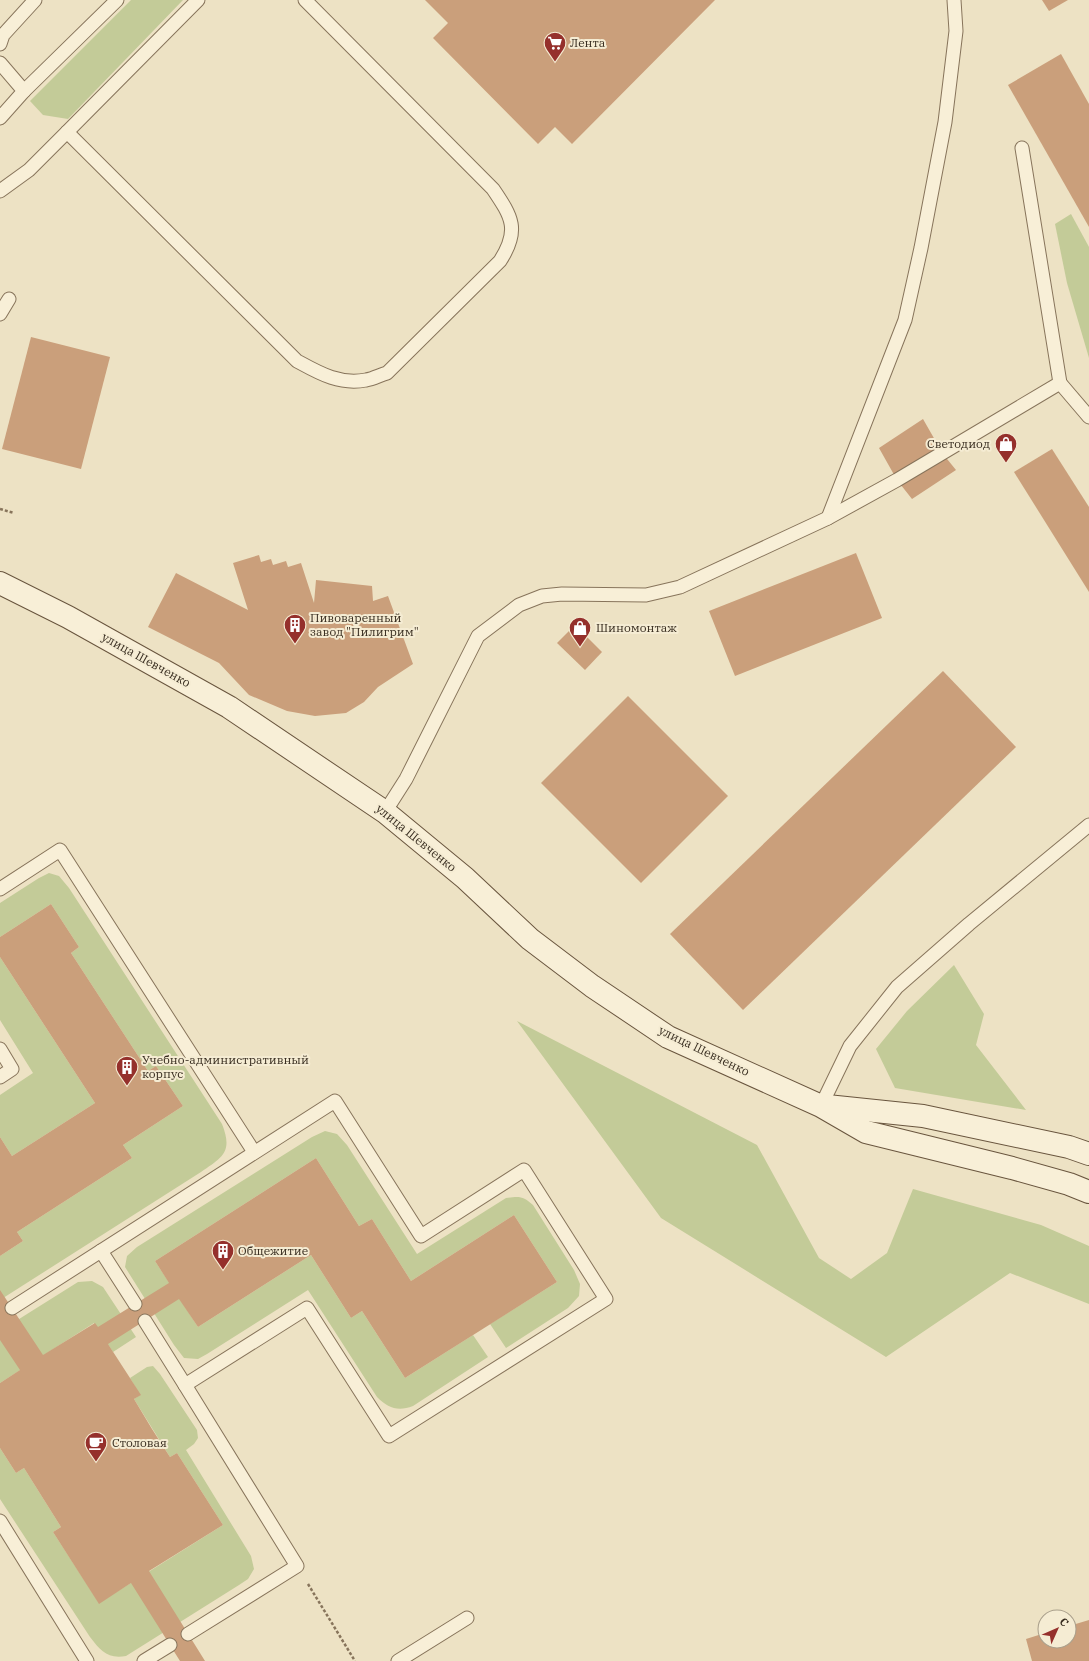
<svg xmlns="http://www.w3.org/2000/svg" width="1089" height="1661" font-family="'IBM Plex Serif',serif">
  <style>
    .green { fill: #c3cb98 }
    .building { fill: #ca9f7b }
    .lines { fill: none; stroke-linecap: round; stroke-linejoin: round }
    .lane-casing { stroke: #87745b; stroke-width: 15 }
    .secondary-casing { stroke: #69553e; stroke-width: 24 }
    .path { stroke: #87745b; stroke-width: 2.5; stroke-dasharray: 3 2; stroke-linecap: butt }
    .lane { stroke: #f8efd7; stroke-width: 13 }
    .secondary { stroke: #f8efd7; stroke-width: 22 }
    .labels { text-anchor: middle; stroke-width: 4; stroke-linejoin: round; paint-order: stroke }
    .poi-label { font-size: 12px; fill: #372c1f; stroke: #f5ecd3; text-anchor: start }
    .street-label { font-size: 12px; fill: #372c1f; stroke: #f5ecd3 }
  </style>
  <rect width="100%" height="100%" fill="#ede2c4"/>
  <!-- green -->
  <g class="green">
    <path d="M 131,0 L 183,0 L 68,119 L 43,115 L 30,101 Z"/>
    <path d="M 1071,214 L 1089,247 L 1089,358 L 1067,283 L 1055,224 Z"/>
    <path d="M 49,873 L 59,876 L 69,888 L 222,1124 C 233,1152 223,1157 201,1172 L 0,1300 L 0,1256 L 23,1241 L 17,1232 L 132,1158 L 123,1145 L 183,1106 L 156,1066 L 148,1071 L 71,953 L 79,947 L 51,904 L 0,937 L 0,903 L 39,878 Z"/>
    <path d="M 0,957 L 95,1103 L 12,1156 L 0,1137 L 0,1095 L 33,1073 L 0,1020 Z"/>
    <path d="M 954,965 L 984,1014 L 976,1045 L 1026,1110 L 895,1088 L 876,1049 L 907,1011 Z"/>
    <path d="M 517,1021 L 757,1145 L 819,1258 L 851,1279 L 887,1253 L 913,1189 L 1041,1225 L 1089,1246 L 1089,1304 L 1010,1273 L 886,1357 L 661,1218 Z"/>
    <path d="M 325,1131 L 337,1134 L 347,1145 L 417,1254 L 506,1198 C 520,1196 523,1196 533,1205 L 574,1270 L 580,1284 L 579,1296 L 568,1308 L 506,1348 L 490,1324 L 557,1282 L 514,1215 L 411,1281 L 372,1219 L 359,1226 L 316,1158 L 155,1261 L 198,1327 L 311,1255 L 351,1318 L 362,1311 L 405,1378 L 473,1335 L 488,1357 L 413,1406 C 398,1412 388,1408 377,1397 L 308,1290 L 207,1354 L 198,1359 L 184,1358 L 174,1345 L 125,1267 L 127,1256 L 137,1247 L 312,1137 Z"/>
    <path d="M 92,1281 L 103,1287 L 136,1337 L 113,1352 L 94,1323 L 0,1383 L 0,1331 L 78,1282 Z"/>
    <path d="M 153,1366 L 160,1374 L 197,1430 L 198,1438 L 194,1444 L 186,1450 L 251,1556 L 254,1569 L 248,1579 L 239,1585 L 126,1656 C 107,1659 101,1651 90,1637 L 0,1499 L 0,1448 L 16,1473 L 24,1468 L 61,1527 L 53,1532 L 99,1603 L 223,1525 L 177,1453 L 170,1457 L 134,1399 L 140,1395 L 130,1378 L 147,1367 Z"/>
  </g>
  <!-- building -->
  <g class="building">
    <path d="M 425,0 L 715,0 L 572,144 L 555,127 L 538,144 L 433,38 L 448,23 Z"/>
    <path d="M 1042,0 L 1068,0 L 1049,11 Z"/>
    <path d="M 1061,54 L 1089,104 L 1089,227 L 1008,85 Z"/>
    <path d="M 31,337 L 110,357 L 81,469 L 2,449 Z"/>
    <path d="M 923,419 L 943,454 L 956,470 L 912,499 L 897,480 L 879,448 Z"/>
    <path d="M 1052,449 L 1089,507 L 1089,592 L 1014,472 Z"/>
    <path d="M 856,553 L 882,618 L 735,676 L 709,611 Z"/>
    <path d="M 259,555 L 261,562 L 271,559 L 273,565 L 286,561 L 288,567 L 301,563 L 314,603 L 316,580 L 372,586 L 373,601 L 388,596 L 413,664 L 378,687 L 364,702 L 346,713 L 315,716 L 287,711 L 249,695 L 219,663 L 148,627 L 176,573 L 248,610 L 233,563 Z"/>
    <path d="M 575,625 L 602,652 L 585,670 L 557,643 Z"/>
    <path d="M 943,671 L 1016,747 L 743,1010 L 670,934 Z"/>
    <path d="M 628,696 L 728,796 L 641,883 L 541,783 Z"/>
    <path d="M 51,904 L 79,947 L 71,953 L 148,1071 L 156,1066 L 183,1106 L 123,1145 L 132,1158 L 17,1232 L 23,1241 L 0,1256 L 0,1137 L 12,1156 L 95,1103 L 0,957 L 0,937 Z"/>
    <path d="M 316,1158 L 359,1226 L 372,1219 L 411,1281 L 514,1215 L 557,1282 L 405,1378 L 362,1311 L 351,1318 L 311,1255 L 198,1327 L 179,1299 L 108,1344 L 141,1395 L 134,1399 L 152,1429 L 170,1457 L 177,1453 L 223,1525 L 149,1571 L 205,1661 L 180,1661 L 131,1583 L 99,1604 L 53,1532 L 61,1527 L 24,1468 L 16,1473 L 0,1448 L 0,1383 L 20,1370 L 0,1340 L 0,1290 L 43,1355 L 95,1323 L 98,1327 L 169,1283 L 155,1261 Z"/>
    <path d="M 1089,1620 L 1089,1661 L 1032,1661 L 1026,1639 L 1045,1633 L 1045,1641 L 1069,1641 L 1069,1626 Z"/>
  </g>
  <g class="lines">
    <!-- lane casing -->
    <g class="lane-casing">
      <g id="lane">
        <path d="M 0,44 L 3,35 L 35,0"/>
        <path d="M 0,63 L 24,91 L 0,118"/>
        <path d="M 24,91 L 117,0"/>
        <path d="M 67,132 L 198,0"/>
        <path d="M 0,191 L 29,170 L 67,132 L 297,361 C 319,373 339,385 366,380 C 373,379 380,375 387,373 L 500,261 C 520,230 512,217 493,189 L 305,0"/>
        <path d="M 0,314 L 9,299"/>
        <path d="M 1060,383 L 1089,417"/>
        <path d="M 828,518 L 905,320 L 921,248 L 945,122 L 956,31 L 954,0"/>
        <path d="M 385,812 L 406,779 L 478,636 L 519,605 L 542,596 L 562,594 L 646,595 L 680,587 L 828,518 L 897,480 L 1060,383 L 1022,148"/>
        <path d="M 0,889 L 60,850 L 254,1152"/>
        <path d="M 0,1049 L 12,1069 L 0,1077"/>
        <path d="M 821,1106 L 850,1046 L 897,987 L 969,924 L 1089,825"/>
        <path d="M 101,1251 L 135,1304"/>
        <path d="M 12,1308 L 335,1101 L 421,1236 L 524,1170 L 606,1299 L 389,1436 L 307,1308 L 185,1385 L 145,1321"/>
        <path d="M 185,1385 L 297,1566 L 188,1634"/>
        <path d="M 0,1521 L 87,1661"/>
        <path d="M 144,1661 L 170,1645"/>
        <path d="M 398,1661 L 467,1618"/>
      </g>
    </g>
    <!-- secondary casing -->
    <g class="secondary-casing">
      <g id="secondary">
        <path d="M 0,583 L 68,617 L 229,707 L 385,812 L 465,878 L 530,939 L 592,986 L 668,1037 L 821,1106 L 866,1132 L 1012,1168 L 1069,1184 L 1089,1192"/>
        <path d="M 827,1106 L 923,1116 L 1069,1147 L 1089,1154"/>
      </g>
    </g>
    <!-- path -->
    <g class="path">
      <path d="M 0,509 L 14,513"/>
      <path d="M 308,1584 L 355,1661"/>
    </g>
    <!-- lane -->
    <use href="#lane" class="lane"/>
    <!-- secondary -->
    <use href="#secondary" class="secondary"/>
  </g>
  <!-- icons -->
  <defs>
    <g id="supermarket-pin" transform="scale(1.15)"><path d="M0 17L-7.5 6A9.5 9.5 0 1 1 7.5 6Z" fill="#95302c" stroke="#f5ecd3"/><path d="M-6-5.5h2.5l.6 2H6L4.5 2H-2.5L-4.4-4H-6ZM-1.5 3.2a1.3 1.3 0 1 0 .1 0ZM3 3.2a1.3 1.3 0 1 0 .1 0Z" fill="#fff"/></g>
    <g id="shop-pin" transform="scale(1.15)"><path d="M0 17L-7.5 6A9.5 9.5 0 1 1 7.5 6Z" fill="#95302c" stroke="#f5ecd3"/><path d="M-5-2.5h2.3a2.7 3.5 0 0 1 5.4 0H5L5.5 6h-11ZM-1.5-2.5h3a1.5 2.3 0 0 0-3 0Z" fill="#fff"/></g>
    <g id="building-pin" transform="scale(1.15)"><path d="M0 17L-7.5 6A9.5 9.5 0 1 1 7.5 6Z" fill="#95302c" stroke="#f5ecd3"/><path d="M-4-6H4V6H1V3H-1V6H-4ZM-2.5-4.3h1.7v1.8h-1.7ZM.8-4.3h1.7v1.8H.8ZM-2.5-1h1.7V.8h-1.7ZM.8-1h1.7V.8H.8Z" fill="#fff"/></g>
    <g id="cafe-pin" transform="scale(1.15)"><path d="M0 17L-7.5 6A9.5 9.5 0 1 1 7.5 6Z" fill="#95302c" stroke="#f5ecd3"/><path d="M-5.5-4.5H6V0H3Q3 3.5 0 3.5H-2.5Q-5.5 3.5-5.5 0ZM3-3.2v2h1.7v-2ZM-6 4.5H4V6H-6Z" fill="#fff"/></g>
  </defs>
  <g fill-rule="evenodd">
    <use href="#supermarket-pin" x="555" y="43"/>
    <use href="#shop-pin" x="1006" y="444"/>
    <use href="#building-pin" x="295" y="625"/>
    <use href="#shop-pin" x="580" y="628"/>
    <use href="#building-pin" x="127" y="1067"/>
    <use href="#building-pin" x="223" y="1251"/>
    <use href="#cafe-pin" x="96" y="1443"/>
  </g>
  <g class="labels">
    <!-- poi labels -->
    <g class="poi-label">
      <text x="570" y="47">Лента</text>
      <text x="990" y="448" text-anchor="end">Светодиод</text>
      <text x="310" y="622">Пивоваренный<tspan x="310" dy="14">завод "Пилигрим"</tspan></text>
      <text x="596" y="632">Шиномонтаж</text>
      <text x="142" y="1064">Учебно-административный<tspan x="142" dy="14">корпус</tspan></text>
      <text x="238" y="1255">Общежитие</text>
      <text x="112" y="1447">Столовая</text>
    </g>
    <!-- street labels -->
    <g class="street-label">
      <text transform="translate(146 660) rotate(29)" y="4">улица Шевченко</text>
      <text transform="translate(416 838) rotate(39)" y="4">улица Шевченко</text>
      <text transform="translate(704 1051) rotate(26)" y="4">улица Шевченко</text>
    </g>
  </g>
  <!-- north arrow -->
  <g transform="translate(1057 1629) rotate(45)"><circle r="19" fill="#f5ecd3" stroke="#a99f8b"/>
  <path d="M0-3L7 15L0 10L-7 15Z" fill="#95302c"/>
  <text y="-6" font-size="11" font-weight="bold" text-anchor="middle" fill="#372c1f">С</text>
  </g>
</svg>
